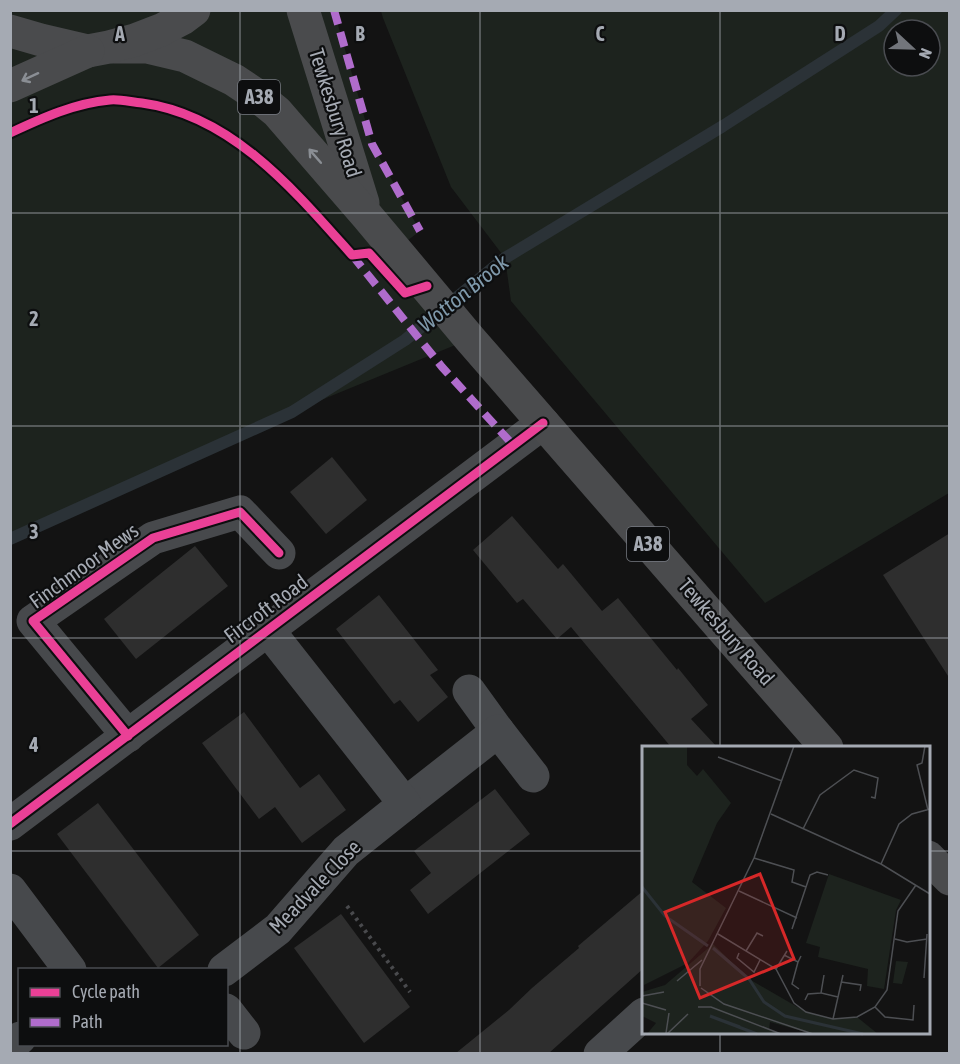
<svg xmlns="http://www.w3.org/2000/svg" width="960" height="1064" font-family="'Asap Condensed',sans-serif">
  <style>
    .green { fill: #1d231e; fill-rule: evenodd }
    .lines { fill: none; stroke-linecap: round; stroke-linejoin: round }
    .stream { stroke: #2b3237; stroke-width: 12 }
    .building { fill: #2e2e2e }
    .path { stroke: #494a4d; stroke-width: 4; stroke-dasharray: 3 4.5; stroke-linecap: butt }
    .minor { stroke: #47494c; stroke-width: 33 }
    .major { stroke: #4a4b4d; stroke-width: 33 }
    .highway { stroke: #4a4b4d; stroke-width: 33 }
    .quiet { stroke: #b06ccc; stroke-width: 8; stroke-dasharray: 15 8; stroke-linecap: butt }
    .cycleway-casing { stroke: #0d0e0f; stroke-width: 13 }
    .cycleway { stroke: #ea4096; stroke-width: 9 }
    .oneway { stroke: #8a8e94 }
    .grid { fill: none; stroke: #a5aab3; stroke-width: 1.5; stroke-opacity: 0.55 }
    .labels { text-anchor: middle; stroke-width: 4.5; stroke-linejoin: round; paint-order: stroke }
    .shield { fill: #0d0e0f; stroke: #777b82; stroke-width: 1.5 }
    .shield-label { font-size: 20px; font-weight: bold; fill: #a5aab3 }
    .street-label { font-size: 21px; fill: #a5aab3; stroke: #0d0e0f }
    .water-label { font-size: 22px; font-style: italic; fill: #7f99ab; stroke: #0d0e0f }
    .inset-river { fill: none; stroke: #2b3237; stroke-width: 3 }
    .inset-road { fill: none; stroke: #4d4f53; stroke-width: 1.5 }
    .view { fill: #d62828; fill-opacity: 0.15; stroke: #d62828; stroke-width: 3 }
    .inset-edge { fill: none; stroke: #a5aab3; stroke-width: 3 }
    .grid-label { font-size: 20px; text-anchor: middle; font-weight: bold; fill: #a5aab3; stroke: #0d0e0f; stroke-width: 4.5; stroke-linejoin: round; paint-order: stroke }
  </style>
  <rect width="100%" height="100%" fill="#131313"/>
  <!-- green -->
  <g class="green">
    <path d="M 10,11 L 334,11 L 372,144 L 420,231 L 395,250 L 470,339 L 292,412 L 11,539 Z"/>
    <path d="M 381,11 L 949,11 L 949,493 L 765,603 L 511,301 L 505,258 L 451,187 L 383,18 ZM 894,30 L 930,30 L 930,66 L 894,66 Z"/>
  </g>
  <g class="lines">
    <!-- stream -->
    <path class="stream" d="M 10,539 L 292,412 L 405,340 L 505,258 L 723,126 L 879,26 L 896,10"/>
  </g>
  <!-- building -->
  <g class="building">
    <path d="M 332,457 L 367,500 L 326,534 L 290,492 Z"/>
    <path d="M 512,516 L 558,569 L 563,564 L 602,611 L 618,598 L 677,670 L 678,668 L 708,705 L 691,719 L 717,747 L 671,747 L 571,627 L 557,639 L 523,599 L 517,603 L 473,550 Z"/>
    <path d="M 950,533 L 950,679 L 883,575 Z"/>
    <path d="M 195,546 L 228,586 L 136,659 L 104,619 Z"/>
    <path d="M 379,595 L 438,670 L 430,675 L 448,697 L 418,722 L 400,700 L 394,704 L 336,629 Z"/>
    <path d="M 244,712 L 300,788 L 319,774 L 346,810 L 302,843 L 275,807 L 259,819 L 202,743 Z"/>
    <path d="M 495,789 L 530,834 L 428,914 L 410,890 L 431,873 L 414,851 Z"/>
    <path d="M 98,803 L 199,935 L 158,968 L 57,834 Z"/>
    <path d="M 644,890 L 644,968 L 549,1053 L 456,1053 L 509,1010 L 532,988 L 579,948 L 578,946 Z"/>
    <path d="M 341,914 L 410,1007 L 364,1043 L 294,948 Z"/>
  </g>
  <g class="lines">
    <!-- path -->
    <path class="path" d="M 347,906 L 410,992"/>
    <!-- minor -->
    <g class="minor">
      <path d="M 469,691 L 498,731"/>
      <path d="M 128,736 L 33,621 L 153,538 L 240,512 L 279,553"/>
      <path d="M 405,804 L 498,731 L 533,776"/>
      <path d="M 10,824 L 543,423"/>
      <path d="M 10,890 L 70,970"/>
      <path d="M 224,970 L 278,929 L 346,851 L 405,804 L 268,630"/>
      <path d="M 226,1010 L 244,1033"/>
      <path d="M 10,1045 L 20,1038"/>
      <path d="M 600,1054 L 644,1014"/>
    </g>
    <!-- major -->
    <g class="major">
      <path d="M 303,10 L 363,203"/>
      <path d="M 114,47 L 147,47 L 185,56 L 234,80 L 255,94 L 277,112 L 367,216 L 470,339 L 726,633 L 827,748"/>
      <path d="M 928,857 L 950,879"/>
    </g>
    <!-- highway -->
    <g class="highway">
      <path d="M 10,31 L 41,40 L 88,51 L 109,47 L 135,40 L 161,30 L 182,19 L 194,10"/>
      <path d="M 10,86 L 88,51"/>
    </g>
    <!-- quiet -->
    <g class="quiet">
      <path d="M 334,10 L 372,144 L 420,231"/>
      <path d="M 352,255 L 442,367 L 513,445"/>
    </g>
    <!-- cycleway casing -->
    <g class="cycleway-casing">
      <g id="cycleway">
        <path d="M 10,133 C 42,118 75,103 110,100 C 120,99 131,102 142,103 C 232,115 295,191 352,255 L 369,253 L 405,293 L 427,286"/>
        <path d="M 128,736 L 33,621 L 153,538 L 240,512 L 279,553"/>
        <path d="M 10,824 L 543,423"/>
      </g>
    </g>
    <!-- cycleway -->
    <use href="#cycleway" class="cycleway"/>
  </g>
  <!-- one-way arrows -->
  <defs><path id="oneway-shaft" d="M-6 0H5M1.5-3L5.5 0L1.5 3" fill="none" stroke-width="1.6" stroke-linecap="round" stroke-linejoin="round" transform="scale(1.5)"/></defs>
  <g class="oneway">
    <use href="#oneway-shaft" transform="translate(30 77) rotate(155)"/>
    <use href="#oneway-shaft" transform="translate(315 156) rotate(-131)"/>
  </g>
  <!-- grid -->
  <path class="grid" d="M 240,10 L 240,1054M 480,10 L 480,1054M 720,10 L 720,748M 10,213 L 950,213M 10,426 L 950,426M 10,638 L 950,638M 10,851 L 644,851M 928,851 L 950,851M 720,1032 L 720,1054"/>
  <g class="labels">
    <!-- shield labels -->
    <g class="shield">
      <rect x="238" y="80" width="42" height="34" rx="4.5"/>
      <rect x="627" y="527" width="42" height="34" rx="4.5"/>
    </g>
    <g class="shield-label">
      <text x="259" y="104">A38</text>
      <text x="648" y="551">A38</text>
    </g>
    <!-- street labels -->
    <g class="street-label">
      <text transform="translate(335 113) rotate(73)" y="7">Tewkesbury Road</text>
      <text transform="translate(84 566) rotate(-36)" y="7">Finchmoor Mews</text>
      <text transform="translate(266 609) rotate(-37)" y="7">Fircroft Road</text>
      <text transform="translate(726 632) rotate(49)" y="7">Tewkesbury Road</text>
      <text transform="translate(315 887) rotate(-46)" y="7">Meadvale Close</text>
    </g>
    <!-- water labels -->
    <g class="water-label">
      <text transform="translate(463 293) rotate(-39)" y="8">Wotton Brook</text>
    </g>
  </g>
  <!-- overview -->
  <g transform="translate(642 746)">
    <rect width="288" height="288" fill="#131313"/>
    <path d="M 0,0 L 45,0 L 45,19 L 55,30 L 61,23 L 89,57 L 75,77 L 50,136 L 84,162 L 66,195 L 46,217 L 2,239 ZM 187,128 L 259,154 L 254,164 L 242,243 L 225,240 L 226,223 L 176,211 L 178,201 L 164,197 ZM 71,198 L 107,233 L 164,266 L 191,273 L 215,271 L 236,288 L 171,288 L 128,276 L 127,284 L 139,288 L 5,288 L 14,277 L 0,270 L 0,246 L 23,239 ZM 254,215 L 266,216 L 260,238 L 251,237 Z" fill="#1d231e"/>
    <path class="inset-river" d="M 0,141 L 23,170 L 66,200M 71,202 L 107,233 L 122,256 L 143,270 L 221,288M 98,281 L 68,270 L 115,288"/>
    <path class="inset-road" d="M 283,0 L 280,17 L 275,19 L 286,64M 76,11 L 140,35M 129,68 L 239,118 L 288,148M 161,83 L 178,49 L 212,24 L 236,32 L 233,52 L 229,51M 112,112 L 152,124 L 150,136 L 164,141M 239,118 L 257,78 L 270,68 L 288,63M 97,145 L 155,172M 150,183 L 168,129 L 175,126 L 186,129M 76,188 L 134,223 L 152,257 L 164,266 L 191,273 L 215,271 L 233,261 L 245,244 L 256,165 L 274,139M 253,193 L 265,196 L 285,193M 104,205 L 115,187 L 121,190M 97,207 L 95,212 L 112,226 L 118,214M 142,209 L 156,216 L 159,210M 156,216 L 150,238 L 157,243M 134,223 L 145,205M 182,229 L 179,247 L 196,251M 282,232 L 285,188M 35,235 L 60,214M 199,236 L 219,239 L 218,245M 58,240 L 58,223 L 112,112 L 152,0M 59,242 L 82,258 L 171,288M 0,250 L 22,246M 163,254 L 166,248 L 179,247M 0,257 L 24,264M 56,261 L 69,261 L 139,288M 233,261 L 243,271 L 271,274 L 272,259M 191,273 L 201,229M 24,287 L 27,267M 25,288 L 46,268"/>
    <path class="view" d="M 118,128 L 152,213 L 58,252 L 23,166 Z"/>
    <rect width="288" height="288" class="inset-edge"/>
  </g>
  <g class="grid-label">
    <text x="120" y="41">A</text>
    <text x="360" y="41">B</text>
    <text x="600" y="41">C</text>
    <text x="840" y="41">D</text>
    <text x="34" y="113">1</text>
    <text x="34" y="326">2</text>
    <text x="34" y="539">3</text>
    <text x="34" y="752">4</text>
  </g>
  <!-- border -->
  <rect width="960" height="1064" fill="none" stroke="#a5aab3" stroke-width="24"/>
  <!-- legend -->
  <rect x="18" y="968" width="210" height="78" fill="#0d0e0f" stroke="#4a4c51" stroke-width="1.5"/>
  <rect x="30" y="988" width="30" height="9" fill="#ea4096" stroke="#4a4c51" stroke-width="1.5"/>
  <text x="72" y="998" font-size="18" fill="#a5aab3">Cycle path</text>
  <rect x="30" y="1018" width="30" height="9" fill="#b06ccc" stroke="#4a4c51" stroke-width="1.5"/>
  <text x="72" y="1028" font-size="18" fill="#a5aab3">Path</text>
  <!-- north arrow -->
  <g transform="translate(912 48) rotate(112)"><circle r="28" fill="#0d0e0f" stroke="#4a4c51" stroke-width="1.5"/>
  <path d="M0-4.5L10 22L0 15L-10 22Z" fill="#72757b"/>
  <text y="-9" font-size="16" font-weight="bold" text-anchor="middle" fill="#a5aab3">N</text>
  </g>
</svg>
